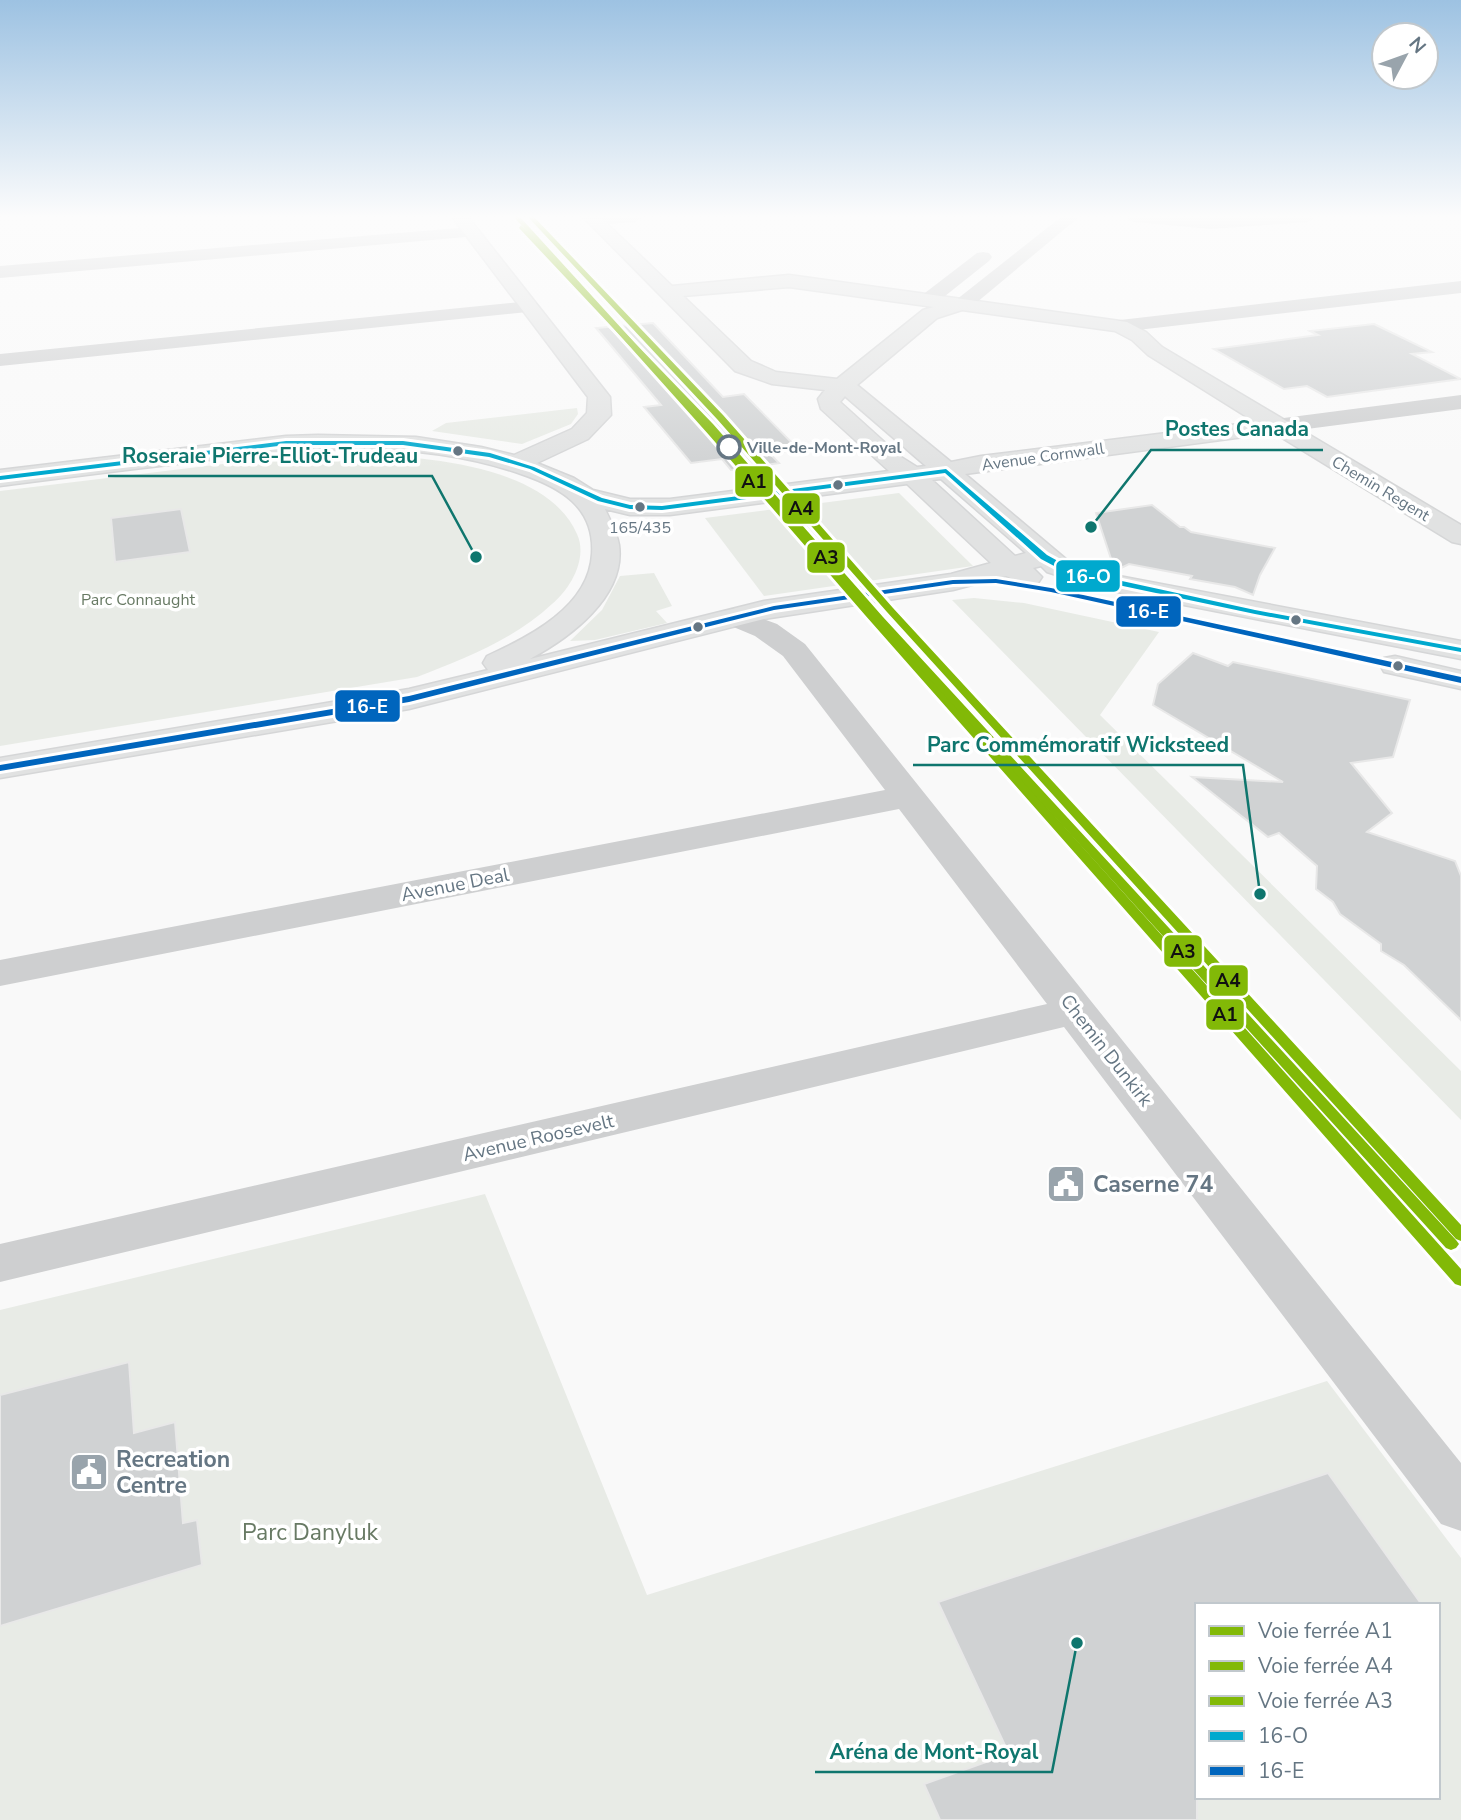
<svg xmlns="http://www.w3.org/2000/svg" width="1461" height="1820" font-family="'Nunito Sans',sans-serif">
  <style>
    .green { fill: #e8ebe6; fill-rule: evenodd }
    .building { fill: #d0d2d3; stroke: #e8e8e8; stroke-width: 2 }
    .lines { fill: none; stroke-linecap: round; stroke-linejoin: round }
    .secondary-casing { stroke: #d5d6d7; stroke-width: 3 }
    .street { fill: #cecfd0; fill-rule: evenodd }
    .secondary { fill: #e1e2e2; fill-rule: evenodd }
    .bus-1-casing { stroke: #fff; stroke-width: 6 }
    .bus-2-casing { stroke: #fff; stroke-width: 6 }
    .bus-1 { fill: #00a9ce; fill-rule: evenodd }
    .bus-2 { fill: #0065bd; fill-rule: evenodd }
    .rail-1-casing { stroke: #fff; stroke-width: 6 }
    .rail-2-casing { stroke: #fff; stroke-width: 6 }
    .rail-3-casing { stroke: #fff; stroke-width: 6 }
    .rail-1 { fill: #82b907; fill-rule: evenodd }
    .rail-2 { fill: #82b907; fill-rule: evenodd }
    .rail-3 { fill: #82b907; fill-rule: evenodd }
    .stop-dot { fill: #fff; stroke: #657683; stroke-width: 3.5 }
    .bus-dot { fill: #657683; stroke: #fff; stroke-width: 2.5 }
    .labels { text-anchor: middle; stroke-width: 7; stroke-linejoin: round; paint-order: stroke }
    .far-stop-label { font-size: 16px; font-weight: bold; fill: #657683; stroke: #fff; text-anchor: start }
    .far-street-label { font-size: 16px; fill: #657683; stroke: #fff }
    .far-bus-label { font-size: 16px; fill: #657683; stroke: #fff }
    .far-park-label { font-size: 16px; fill: #687a64; stroke: #fff }
    .street-label { font-size: 19px; fill: #657683; stroke: #fff }
    .near-poi-label { font-size: 23px; font-weight: bold; fill: #657683; stroke: #fff; text-anchor: start }
    .near-park-label { font-size: 23px; fill: #687a64; stroke: #fff }
    .leader { fill: none; stroke: #0f766e; stroke-width: 2.5 }
    .callout-dot { fill: #0f766e; stroke: #fff; stroke-width: 2.5 }
    .callout-label { font-size: 21px; text-anchor: middle; font-weight: bold; fill: #0f766e; stroke: #fff; stroke-width: 7; stroke-linejoin: round; paint-order: stroke }
    .line-badge { stroke: #fff; stroke-width: 2.5 }
    .badge-label { font-size: 19px; text-anchor: middle; font-weight: bold; fill: #fff }
    .pale-badge-label { font-size: 19px; text-anchor: middle; font-weight: bold; fill: #111 }
  </style>
  <rect width="100%" height="100%" fill="#f9f9f9"/>
  <!-- green -->
  <g class="green">
    <path d="M 577,408 L 578,414 L 571,424 L 522,444 L 432,431 L 446,423 Z"/>
    <path d="M 357,454 C 423,457 546,464 577,534 C 588,558 571,588 552,604 C 515,639 464,659 417,677 L 0,746 L 0,491 L 265,459 Z"/>
    <path d="M 899,493 L 973,566 L 764,596 L 705,518 Z"/>
    <path d="M 654,573 L 672,606 L 656,611 L 667,623 L 595,640 L 570,641 L 602,610 L 620,576 Z"/>
    <path d="M 974,598 L 1024,603 L 1159,632 L 1100,715 L 1461,1071 L 1461,1120 L 952,600 Z"/>
    <path d="M 485,1194 L 647,1595 L 1327,1381 L 1461,1558 L 1461,1820 L 0,1820 L 0,1310 ZM 1197,1605 L 1438,1605 L 1438,1797 L 1197,1797 Z"/>
  </g>
  <!-- building -->
  <g class="building">
    <path d="M 653,323 L 723,397 L 744,394 L 799,450 L 770,454 L 779,463 L 731,470 L 722,459 L 691,463 L 644,407 L 661,405 L 596,328 Z"/>
    <path d="M 1374,324 L 1432,352 L 1412,354 L 1461,379 L 1327,397 L 1307,386 L 1284,389 L 1214,349 L 1318,335 L 1310,331 Z"/>
    <path d="M 1152,505 L 1180,527 L 1184,527 L 1191,532 L 1275,548 L 1260,575 L 1253,595 L 1235,587 L 1190,579 L 1192,576 L 1129,564 L 1115,571 L 1096,513 Z"/>
    <path d="M 181,509 L 190,552 L 115,562 L 111,518 Z"/>
    <path d="M 1193,653 L 1228,666 L 1233,662 L 1410,700 L 1393,757 L 1351,763 L 1392,813 L 1367,832 L 1455,861 L 1461,876 L 1461,1020 L 1404,965 L 1381,951 L 1381,944 L 1340,914 L 1333,902 L 1316,889 L 1317,866 L 1279,833 L 1268,837 L 1192,777 L 1283,782 L 1153,705 L 1158,684 Z"/>
    <path d="M 129,1362 L 134,1433 L 175,1422 L 183,1523 L 197,1520 L 202,1565 L 0,1626 L 0,1395 Z"/>
    <path d="M 1328,1473 L 1422,1605 L 1197,1605 L 1197,1820 L 940,1820 L 924,1784 L 1009,1754 L 938,1602 Z"/>
  </g>
  <g class="lines">
    <!-- secondary casing -->
    <g class="secondary-casing">
      <g id="secondary">
        <path d="M 452,217 L 468,217 L 610,397 L 611,415 L 588,439 L 537,463 L 574,478 L 593,490 L 630,499 L 670,499 L 889,471 L 821,409 L 818,399 L 825,390 L 772,384 L 735,371 L 583,217 L 600,217 L 672,286 L 789,275 L 1127,322 L 1146,332 L 1162,347 L 1461,525 L 1461,544 L 1452,542 L 1274,433 L 965,474 L 1067,560 L 1103,573 L 1461,641 L 1461,659 L 1097,588 L 1047,572 L 1041,566 L 1033,568 L 1042,577 L 1038,583 L 1028,585 L 1006,576 L 953,590 L 764,619 L 409,709 L 0,778 L 0,758 L 409,689 L 488,670 L 483,663 L 487,656 C 529,637 589,607 592,554 C 595,506 559,487 521,474 C 412,436 296,449 185,463 C 123,470 62,478 0,486 L 0,470 L 286,436 L 318,435 L 416,437 L 481,447 L 514,455 L 572,429 L 587,413 L 588,397 ZM 789,287 L 934,307 L 923,310 L 837,379 L 776,372 L 751,361 L 683,296 ZM 962,310 L 1115,331 L 1132,340 L 1148,355 L 1255,422 L 981,456 L 951,462 L 857,385 L 937,318 ZM 845,396 L 846,397 L 926,466 L 917,467 L 901,457 L 840,402 ZM 941,479 L 1026,553 L 1015,556 L 932,480 ZM 907,484 L 991,563 L 951,574 L 764,601 L 530,659 C 569,638 626,597 619,545 C 617,532 610,520 605,509 L 630,515 L 670,515 Z"/>
        <path d="M 1395,656 L 1461,671 L 1461,689 L 1384,672 L 1380,665 L 1384,658 Z"/>
      </g>
    </g>
    <!-- street -->
    <g class="street">
      <path d="M 588,217 L 643,217 L 635,222 L 594,225 L 588,224 L 585,220 Z"/>
      <path d="M 1061,217 L 1079,217 L 970,308 L 956,308 L 953,304 L 956,300 Z"/>
      <path d="M 1127,217 L 1316,217 L 1308,222 L 1211,229 L 1135,222 L 1129,221 Z"/>
      <path d="M 471,227 L 480,232 L 477,236 L 0,278 L 0,266 Z"/>
      <path d="M 983,252 L 989,253 L 992,257 L 989,261 L 935,304 L 921,304 L 918,300 L 921,296 L 977,253 Z"/>
      <path d="M 1461,281 L 1461,293 L 1120,332 L 1113,330 L 1110,326 L 1113,322 L 1120,320 Z"/>
      <path d="M 530,301 L 537,303 L 540,307 L 537,311 L 0,366 L 0,354 Z"/>
      <path d="M 1461,395 L 1461,409 L 1276,433 L 1268,431 L 1264,426 L 1268,421 L 1276,419 Z"/>
      <path d="M 734,608 L 777,624 L 805,644 L 1461,1463 L 1461,1531 L 1441,1524 L 1064,1027 L 0,1282 L 0,1244 L 1047,1004 L 899,809 L 0,986 L 0,960 L 885,790 L 783,656 L 755,636 L 724,623 L 719,617 L 724,611 Z"/>
    </g>
    <!-- secondary -->
    <use href="#secondary" class="secondary"/>
    <!-- bus-1 casing -->
    <g class="bus-1-casing">
      <path id="bus-1" d="M 286,441 L 403,441 L 490,453 L 534,467 L 602,498 L 630,505 L 662,506 L 946,469 L 1047,555 L 1076,571 L 1255,610 L 1461,648 L 1461,652 L 1255,614 L 1071,575 L 1041,559 L 945,473 L 662,510 L 630,509 L 598,501 L 530,469 L 489,457 L 403,445 L 286,445 L 0,480 L 0,476 Z"/>
    </g>
    <!-- bus-2 casing -->
    <g class="bus-2-casing">
      <path id="bus-2" d="M 996,579 L 1051,588 L 1461,677 L 1461,683 L 1051,592 L 996,583 L 953,584 L 774,610 L 409,702 L 0,771 L 0,765 L 409,696 L 774,606 L 953,580 Z"/>
    </g>
    <!-- bus-1 -->
    <use href="#bus-1" class="bus-1"/>
    <!-- bus-2 -->
    <use href="#bus-2" class="bus-2"/>
    <!-- rail-1 casing -->
    <g class="rail-1-casing">
      <path id="rail-1" d="M 514,217 L 520,217 L 715,431 L 871,611 L 1461,1269 L 1461,1286 L 1455,1284 L 865,615 L 709,435 Z"/>
    </g>
    <!-- rail-2 casing -->
    <g class="rail-2-casing">
      <path id="rail-2" d="M 528,217 L 534,217 L 723,415 L 893,608 L 1461,1225 L 1461,1241 L 1456,1239 L 887,612 L 717,419 Z"/>
    </g>
    <!-- rail-3 casing -->
    <g class="rail-3-casing">
      <path id="rail-3" d="M 521,225 L 713,424 L 883,617 L 1456,1240 L 1459,1244 L 1456,1248 L 1451,1250 L 1446,1248 L 877,621 L 707,428 L 519,228 Z"/>
    </g>
    <!-- rail-1 -->
    <use href="#rail-1" class="rail-1"/>
    <!-- rail-2 -->
    <use href="#rail-2" class="rail-2"/>
    <!-- rail-3 -->
    <use href="#rail-3" class="rail-3"/>
  </g>
  <!-- sky -->
  <linearGradient id="sky" x2="0" y2="1"><stop stop-color="#9dc2e2"/><stop offset="0.46" stop-color="#fcfcfc"/><stop offset="1" stop-color="#fcfcfc" stop-opacity="0"/></linearGradient>
  <rect width="1461" height="471" fill="url(#sky)"/>
  <!-- icons -->
  <defs>
    <g id="civic-square" transform="scale(2.0125)"><rect x="-9" y="-9" width="18" height="18" rx="4" fill="#99a4ac" stroke="#fff"/><path d="M-.6-6.5H3V-4.5H.6V-3L4-1V1h2V6H-6V1h2V-1L-.6-3ZM-1.2 2.5V6h2.4V2.5Z" fill="#fff"/></g>
  </defs>
  <g fill-rule="evenodd">
    <use href="#civic-square" x="1066" y="1184"/>
    <use href="#civic-square" x="89" y="1472"/>
  </g>
  <!-- markers -->
  <circle class="stop-dot" cx="729" cy="447" r="11"/>
  <g class="bus-dot">
    <circle cx="458" cy="451" r="6"/>
    <circle cx="838" cy="485" r="6"/>
    <circle cx="640" cy="507" r="6"/>
    <circle cx="1296" cy="620" r="6"/>
    <circle cx="698" cy="627" r="6"/>
    <circle cx="1398" cy="666" r="6"/>
  </g>
  <g class="labels">
    <!-- far-stop labels -->
    <g class="far-stop-label">
      <text x="747" y="453">Ville-de-Mont-Royal</text>
    </g>
    <!-- far-street labels -->
    <g class="far-street-label">
      <text transform="translate(1043 456) rotate(-8)" y="6">Avenue Cornwall</text>
      <text transform="translate(1381 488) rotate(31)" y="6">Chemin Regent</text>
    </g>
    <!-- far-bus labels -->
    <g class="far-bus-label">
      <text x="640" y="533">165/435</text>
    </g>
    <!-- far-park labels -->
    <g class="far-park-label">
      <text x="138" y="605">Parc Connaught</text>
    </g>
    <!-- street labels -->
    <g class="street-label">
      <text transform="translate(455 884) rotate(-11)" y="7">Avenue Deal</text>
      <text transform="translate(1107 1050) rotate(52)" y="7">Chemin Dunkirk</text>
      <text transform="translate(538 1137) rotate(-13)" y="7">Avenue Roosevelt</text>
    </g>
    <!-- near-poi labels -->
    <g class="near-poi-label">
      <text x="1093" y="1192">Caserne 74</text>
      <text x="116" y="1467">Recreation<tspan x="116" dy="26">Centre</tspan></text>
    </g>
    <!-- near-park labels -->
    <g class="near-park-label">
      <text x="310" y="1540">Parc Danyluk</text>
    </g>
  </g>
  <!-- callouts -->
  <path class="leader" d="M1091 527L1151 450H1323M476 557L432 476H108M1260 894L1243 765H913M1077 1643L1052 1772H815"/>
  <g class="callout-dot">
    <circle cx="1091" cy="527" r="7"/>
    <circle cx="476" cy="557" r="7"/>
    <circle cx="1260" cy="894" r="7"/>
    <circle cx="1077" cy="1643" r="7"/>
  </g>
  <g class="callout-label">
    <text x="1237" y="436">Postes Canada</text>
    <text x="270" y="463">Roseraie Pierre-Elliot-Trudeau</text>
    <text x="1078" y="752">Parc Commémoratif Wicksteed</text>
    <text x="934" y="1759">Aréna de Mont-Royal</text>
  </g>
  <g class="line-badge">
    <rect x="734" y="465" width="40" height="33" rx="7" fill="#82b907"/>
    <rect x="781" y="492" width="40" height="33" rx="7" fill="#82b907"/>
    <rect x="806" y="541" width="40" height="33" rx="7" fill="#82b907"/>
    <rect x="1055" y="559" width="66" height="34" rx="7" fill="#00a9ce"/>
    <rect x="1115" y="595" width="67" height="33" rx="7" fill="#0065bd"/>
    <rect x="334" y="689" width="67" height="34" rx="7" fill="#0065bd"/>
    <rect x="1163" y="934" width="40" height="34" rx="7" fill="#82b907"/>
    <rect x="1208" y="964" width="41" height="33" rx="7" fill="#82b907"/>
    <rect x="1205" y="998" width="40" height="33" rx="7" fill="#82b907"/>
  </g>
  <g class="badge-label">
    <text x="1088" y="583">16-O</text>
    <text x="1148" y="618">16-E</text>
    <text x="367" y="713">16-E</text>
  </g>
  <g class="pale-badge-label">
    <text x="754" y="488">A1</text>
    <text x="801" y="515">A4</text>
    <text x="826" y="564">A3</text>
    <text x="1183" y="958">A3</text>
    <text x="1228" y="987">A4</text>
    <text x="1225" y="1021">A1</text>
  </g>
  <!-- legend -->
  <rect x="1195" y="1603" width="245" height="196" fill="#ffffff" stroke="#c1c8cd" stroke-width="2"/>
  <rect x="1209" y="1626" width="35" height="10" fill="#82b907" stroke="#c1c8cd" stroke-width="2"/>
  <text x="1258" y="1638" font-size="21" fill="#657683">Voie ferrée A1</text>
  <rect x="1209" y="1661" width="35" height="10" fill="#82b907" stroke="#c1c8cd" stroke-width="2"/>
  <text x="1258" y="1673" font-size="21" fill="#657683">Voie ferrée A4</text>
  <rect x="1209" y="1696" width="35" height="10" fill="#82b907" stroke="#c1c8cd" stroke-width="2"/>
  <text x="1258" y="1708" font-size="21" fill="#657683">Voie ferrée A3</text>
  <rect x="1209" y="1731" width="35" height="10" fill="#00a9ce" stroke="#c1c8cd" stroke-width="2"/>
  <text x="1258" y="1743" font-size="21" fill="#657683">16-O</text>
  <rect x="1209" y="1766" width="35" height="10" fill="#0065bd" stroke="#c1c8cd" stroke-width="2"/>
  <text x="1258" y="1778" font-size="21" fill="#657683">16-E</text>
  <!-- north arrow -->
  <g transform="translate(1405 56) rotate(49)"><circle r="33" fill="#ffffff" stroke="#c1c8cd" stroke-width="2"/>
  <path d="M0-5L12 26L0 18L-12 26Z" fill="#99a4ac"/>
  <text y="-10" font-size="19" font-weight="bold" text-anchor="middle" fill="#657683">N</text>
  </g>
</svg>
